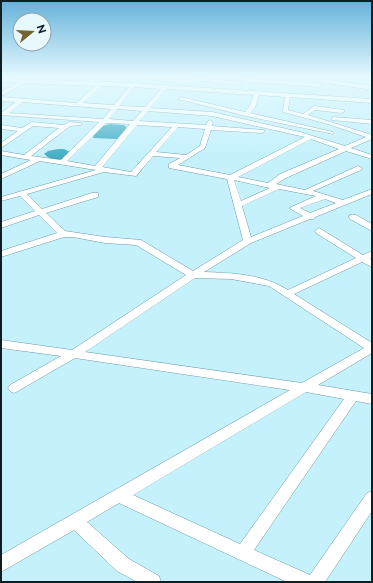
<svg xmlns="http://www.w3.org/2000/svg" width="373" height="583" font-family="Raleway,sans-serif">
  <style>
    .water { fill: #3fadc3 }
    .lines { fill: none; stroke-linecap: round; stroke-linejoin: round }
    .minor-casing { stroke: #709aa4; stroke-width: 1 }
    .minor { fill: #fff; fill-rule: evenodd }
  </style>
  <rect width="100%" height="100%" fill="#c4f1fc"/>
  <!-- water -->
  <g class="water">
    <path d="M 110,124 L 124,125 L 126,127 L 126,130 L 117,139 L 93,138 L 94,135 L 103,126 Z"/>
    <path d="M 58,149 L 64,149 L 70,152 C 60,162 56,164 44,154 L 48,151 Z"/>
  </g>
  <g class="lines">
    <!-- minor casing -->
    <g class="minor-casing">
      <g id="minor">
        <path d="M 133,77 L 187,80 L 191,77 L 197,77 L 242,83 L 239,85 L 194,80 L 188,84 Z"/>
        <path d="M 1,78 L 133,83 L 372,99 L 372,103 L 290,97 L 288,110 L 303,114 L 314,106 L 344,110 L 344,112 L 342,113 L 315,110 L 308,115 L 372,135 L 372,139 L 351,148 L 372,155 L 372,159 L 346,151 L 286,178 L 276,184 L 305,190 L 358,166 L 362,168 L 361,170 L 313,191 L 343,200 L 372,189 L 372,194 L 315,217 L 314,219 L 310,219 L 251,243 L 204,272 C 232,273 263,274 288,290 L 356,258 L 316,233 L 315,231 L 319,228 L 363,255 L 372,251 L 372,257 L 370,259 L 372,260 L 372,267 L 362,262 L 294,294 L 372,343 L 372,353 L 318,385 L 372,394 L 372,404 L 356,401 L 254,550 L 310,575 L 367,493 L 372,491 L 372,511 L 325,582 L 287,582 L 119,503 L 87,522 L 129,559 L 159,576 L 161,582 L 137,582 L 117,571 L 74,530 L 1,572 L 1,555 L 290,390 L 75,358 L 18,391 L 14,393 L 10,391 L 8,388 L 10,385 L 61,356 L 1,348 L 1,340 L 72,350 L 186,275 L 136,245 L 105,243 L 73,237 L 64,237 L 1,257 L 1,251 L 57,233 L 39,215 L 1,228 L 1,222 L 35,211 L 20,196 L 1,201 L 1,197 L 96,170 L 40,161 L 1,179 L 1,174 L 31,160 L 1,155 L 1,151 L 24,155 L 59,128 L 33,126 L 1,148 L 1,143 L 18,131 L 1,129 L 1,125 L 22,128 L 32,122 L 64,125 L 69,122 L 81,123 L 81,125 L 70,126 L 31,156 L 61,160 L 99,122 L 1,115 L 1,113 L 16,102 L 1,101 L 1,97 L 77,103 L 95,86 L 25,83 L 1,96 L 1,92 L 18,82 L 1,82 ZM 101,86 L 129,87 L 114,105 L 83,103 ZM 134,87 L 161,89 L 145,107 L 119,106 ZM 166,89 L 254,95 L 249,107 L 245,112 L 181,97 L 178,99 L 246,116 L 333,134 L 333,132 L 250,113 L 255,108 L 259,95 L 285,97 L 283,112 L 328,124 L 366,137 L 345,146 L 300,132 L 212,112 L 150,108 ZM 22,102 L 111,109 L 103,119 L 9,113 ZM 117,109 L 142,111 L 133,121 L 109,119 ZM 148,111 L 212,116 L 305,137 L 230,175 L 178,165 L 205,148 L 211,130 L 262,133 L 264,132 L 264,130 L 212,126 L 213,122 L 210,120 L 208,121 L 206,125 L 139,121 ZM 106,123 L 130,124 L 95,166 L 67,161 ZM 137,125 L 172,127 L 131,172 L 102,167 ZM 178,127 L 205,129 L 200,146 L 186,155 L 156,152 ZM 311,139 L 339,149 L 280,174 L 268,183 L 238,177 ZM 153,156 L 180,158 L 169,164 L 169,168 L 227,179 L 243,240 L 193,271 L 141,240 L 105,237 L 65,231 L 46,213 L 98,197 L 98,193 L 92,193 L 42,209 L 27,194 L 104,172 L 136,176 ZM 234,180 L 270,188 L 241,201 ZM 279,189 L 316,196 L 289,208 L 303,216 L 251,237 L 242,206 ZM 325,199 L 336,203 L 310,213 L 300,208 ZM 195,278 L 231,279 L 269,286 L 364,348 L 302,383 L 85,352 ZM 306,392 L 344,399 L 240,544 L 133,495 Z"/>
        <path d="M 242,78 L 319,83 L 322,85 L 319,87 L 240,81 L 239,80 Z"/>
        <path d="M 323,79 L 372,86 L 372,90 L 321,82 L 320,81 Z"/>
        <path d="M 334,117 L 372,120 L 372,124 L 332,120 L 332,118 Z"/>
        <path d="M 350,215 L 356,215 L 372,224 L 372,231 L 350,219 L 349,217 Z"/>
      </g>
    </g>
    <!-- minor -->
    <use href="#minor" class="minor"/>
  </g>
  <!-- sky -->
  <linearGradient id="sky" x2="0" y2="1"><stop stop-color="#64b1d9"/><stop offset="0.48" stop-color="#e4f9fe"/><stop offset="1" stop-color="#e4f9fe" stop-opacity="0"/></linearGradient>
  <rect width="373" height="159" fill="url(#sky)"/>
  <!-- border -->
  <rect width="373" height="583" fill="none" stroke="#0e1f23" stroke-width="4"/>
  <!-- north arrow -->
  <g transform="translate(32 32) rotate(72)"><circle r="19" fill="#e7f9fd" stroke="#90a2a6"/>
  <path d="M0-3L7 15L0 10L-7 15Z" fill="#736432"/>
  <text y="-6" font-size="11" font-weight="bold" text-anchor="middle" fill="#0e1f23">N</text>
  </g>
</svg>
